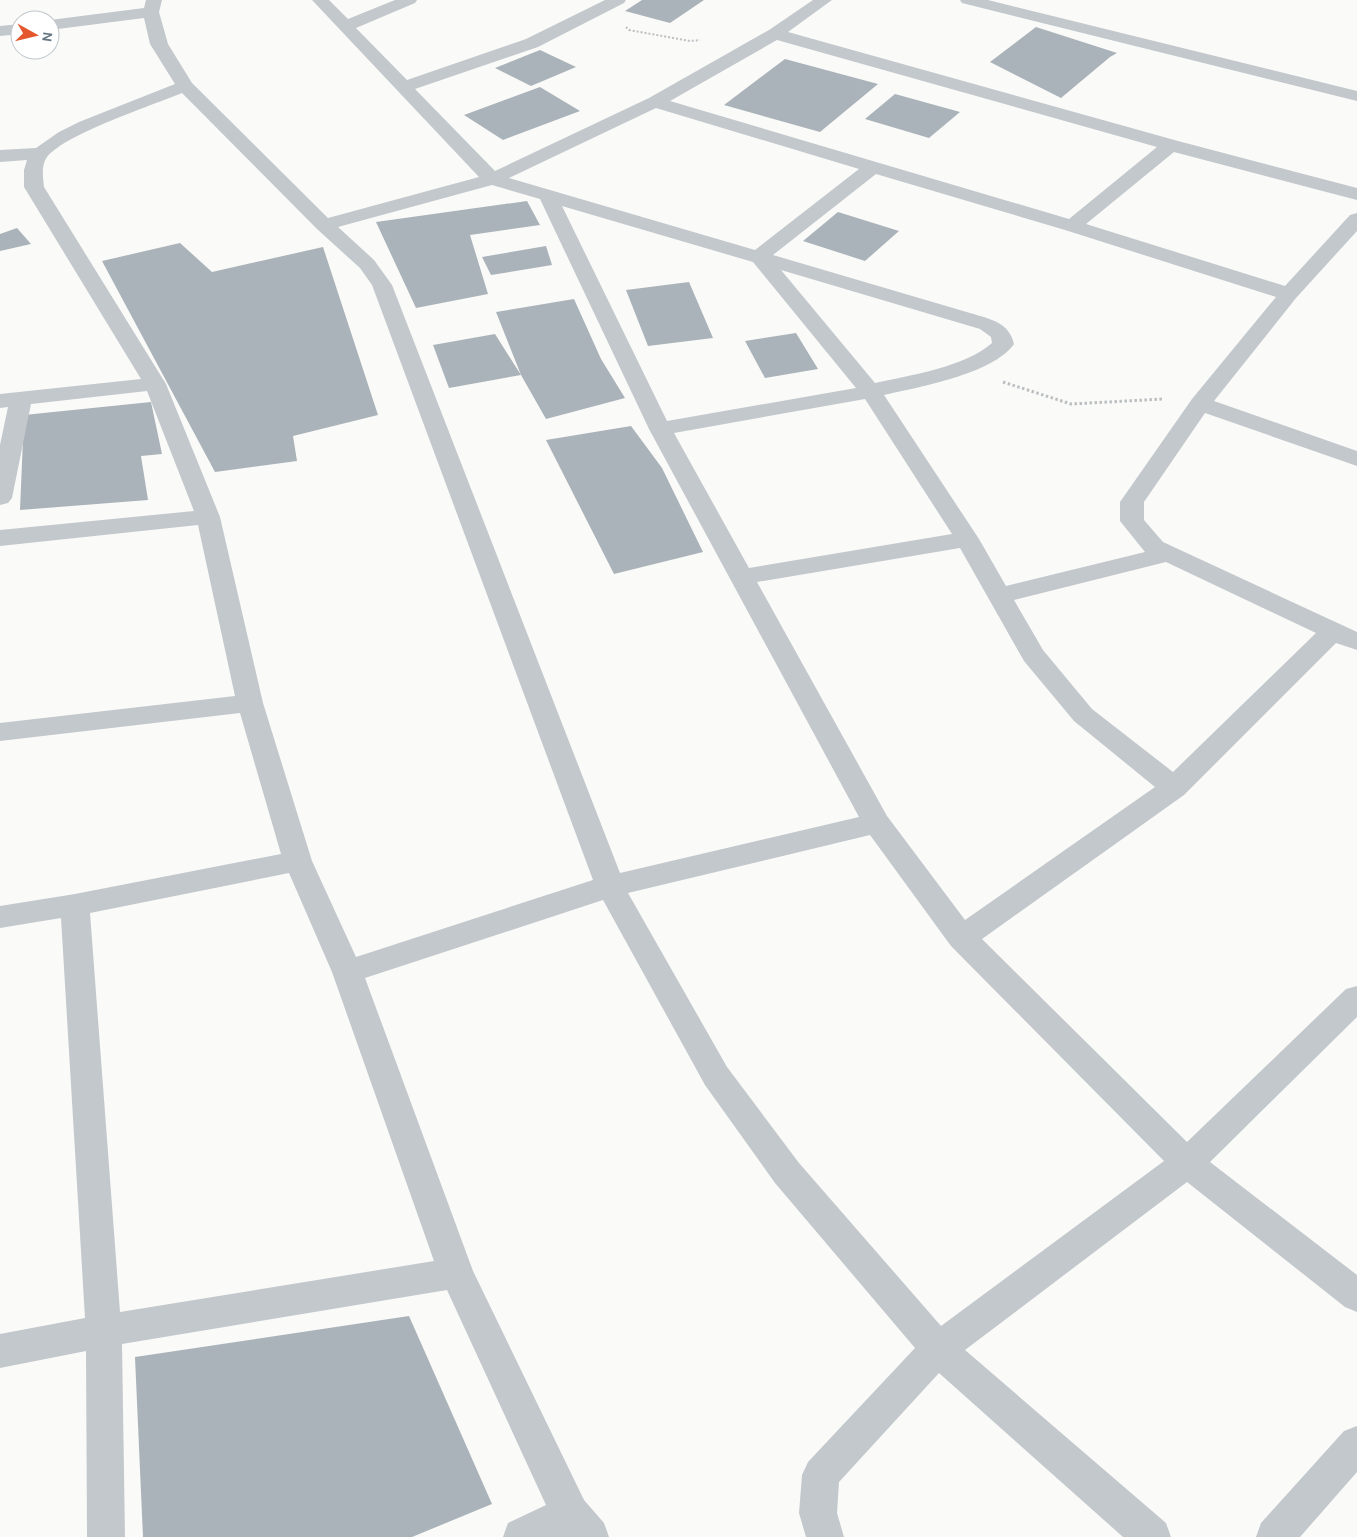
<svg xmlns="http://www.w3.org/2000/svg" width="1357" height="1537" font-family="Karla,sans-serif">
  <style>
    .building { fill: #aab3b9 }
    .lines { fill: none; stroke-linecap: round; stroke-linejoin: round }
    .path-far1 { stroke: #bbbfc2; stroke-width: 2; stroke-dasharray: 2 2; stroke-linecap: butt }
    .path { stroke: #bbbfc2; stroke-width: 3; stroke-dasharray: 2.5 2.5; stroke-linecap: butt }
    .street { fill: #c3c8cc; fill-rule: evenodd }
  </style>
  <rect width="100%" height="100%" fill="#fafaf8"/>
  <!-- building -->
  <g class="building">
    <path d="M 642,0 L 704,0 L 670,23 L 625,11 Z"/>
    <path d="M 1036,27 L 1117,53 L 1110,57 L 1061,98 L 990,62 Z"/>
    <path d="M 540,50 L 576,67 L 531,86 L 495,68 Z"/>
    <path d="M 785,59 L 878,84 L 820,132 L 724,105 Z"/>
    <path d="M 540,87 L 580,111 L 503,140 L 464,115 Z"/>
    <path d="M 895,94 L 960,112 L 929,138 L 865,119 Z"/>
    <path d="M 527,201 L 540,225 L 470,235 L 488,294 L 416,308 L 376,222 Z"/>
    <path d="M 838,212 L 899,231 L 865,261 L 803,241 Z"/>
    <path d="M 17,228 L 31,244 L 0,251 L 0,234 Z"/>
    <path d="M 180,243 L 212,272 L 323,247 L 378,415 L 293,436 L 297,461 L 215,472 L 102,261 Z"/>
    <path d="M 546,246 L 552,265 L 491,275 L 482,257 Z"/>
    <path d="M 689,282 L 713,338 L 648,346 L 626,290 Z"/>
    <path d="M 574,299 L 601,359 L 625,398 L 546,419 L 521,375 L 496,312 Z"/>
    <path d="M 796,333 L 818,369 L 765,378 L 745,341 Z"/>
    <path d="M 495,334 L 521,375 L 449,388 L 433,345 Z"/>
    <path d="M 151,402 L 162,454 L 141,456 L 148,500 L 20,510 L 24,415 Z"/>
    <path d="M 631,426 L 662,468 L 703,552 L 614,574 L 546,440 Z"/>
    <path d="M 409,1316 L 492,1504 L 412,1537 L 143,1537 L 135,1357 Z"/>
  </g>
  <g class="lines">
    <!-- path-far1 -->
    <path class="path-far1" d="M 626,27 L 629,30 L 690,41 L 700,40"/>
    <!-- path -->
    <path class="path" d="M 1003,382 L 1071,404 L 1163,399"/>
    <!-- street -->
    <g class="street">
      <path d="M 146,0 L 162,0 L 159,12 L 168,44 L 192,83 L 328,218 L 479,177 L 312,0 L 329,0 L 348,19 L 395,0 L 417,0 L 415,3 L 356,28 L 407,80 L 526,39 L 605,0 L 626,0 L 624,3 L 538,47 L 415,89 L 495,171 L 649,98 L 769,30 L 813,0 L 832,0 L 788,32 L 1178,141 L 1357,188 L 1357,200 L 1174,152 L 1086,224 L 1285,286 L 1350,215 L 1357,213 L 1357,231 L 1296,298 L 1214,401 L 1357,451 L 1357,466 L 1205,413 L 1144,502 L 1144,520 L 1163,542 L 1357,632 L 1357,650 L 1336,643 L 1184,795 L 982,939 L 1187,1142 L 1346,989 L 1357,986 L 1357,1017 L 1210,1162 L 1357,1275 L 1357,1312 L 1345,1307 L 1187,1182 L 965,1350 L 1166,1523 L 1171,1537 L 1123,1537 L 939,1373 L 839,1482 L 837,1513 L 844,1537 L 806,1537 L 799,1513 L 802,1475 L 808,1462 L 915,1348 L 775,1183 L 705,1085 L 603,900 L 365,978 L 473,1271 L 584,1500 L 604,1523 L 609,1537 L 503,1537 L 508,1523 L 546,1505 L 447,1290 L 122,1344 L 125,1537 L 87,1537 L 86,1351 L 0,1368 L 0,1334 L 85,1318 L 61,918 L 0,928 L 0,906 L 75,894 L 281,854 L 240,713 L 0,741 L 0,723 L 235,696 L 198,525 L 0,546 L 0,530 L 194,511 L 147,391 L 31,404 L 12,498 L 8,503 L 0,505 L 0,445 L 8,407 L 0,408 L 0,394 L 141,379 L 24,187 L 24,170 L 27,160 L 0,162 L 0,150 L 36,148 L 59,132 L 79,122 L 175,84 L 150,44 L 144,18 L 50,30 L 50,20 L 144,8 ZM 777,40 L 1157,147 L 1069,219 L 670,101 ZM 182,93 L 317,229 L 360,268 L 372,285 L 593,880 L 356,957 L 312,861 L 263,703 L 220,517 L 166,384 L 44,187 C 43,178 41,165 47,157 C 67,133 151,106 182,93 ZM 656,108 L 859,169 L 755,250 L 509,178 ZM 876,174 L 1065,230 L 1276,297 L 1192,399 L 1120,502 L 1120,521 L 1145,552 L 1006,586 L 979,539 L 884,395 C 919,387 993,374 1014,344 C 1009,322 990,319 970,313 L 773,255 ZM 492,185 L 540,199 L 649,429 L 859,817 L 620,873 L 392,285 L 374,260 L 338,227 ZM 562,206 L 753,262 L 856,388 L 667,421 ZM 781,270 L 980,329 L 991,337 L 992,343 C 965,367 911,375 875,383 ZM 865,399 L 952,534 L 749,568 L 674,433 ZM 960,548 L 1024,661 L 1074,721 L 1155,787 L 965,920 L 887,816 L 757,582 ZM 1166,562 L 1316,633 L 1173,772 L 1092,709 L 1043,650 L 1014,600 ZM 870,835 L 951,946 L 1164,1161 L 941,1326 L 799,1163 L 727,1067 L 628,893 ZM 289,873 L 332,972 L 434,1261 L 120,1312 L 90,913 Z"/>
      <path d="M 960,0 L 988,0 L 1357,91 L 1357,101 L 962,3 Z"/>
      <path d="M 20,24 L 20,34 L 0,36 L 0,26 Z"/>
      <path d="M 1357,1426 L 1357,1472 L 1300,1537 L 1256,1537 L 1261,1523 L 1344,1431 Z"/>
    </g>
  </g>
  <!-- north arrow -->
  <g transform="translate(35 35) rotate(98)"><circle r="24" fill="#ffffff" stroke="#c1c8cd"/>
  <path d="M0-4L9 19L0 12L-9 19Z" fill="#e4572e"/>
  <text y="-8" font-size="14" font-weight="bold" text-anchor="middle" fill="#657683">N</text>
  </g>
</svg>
